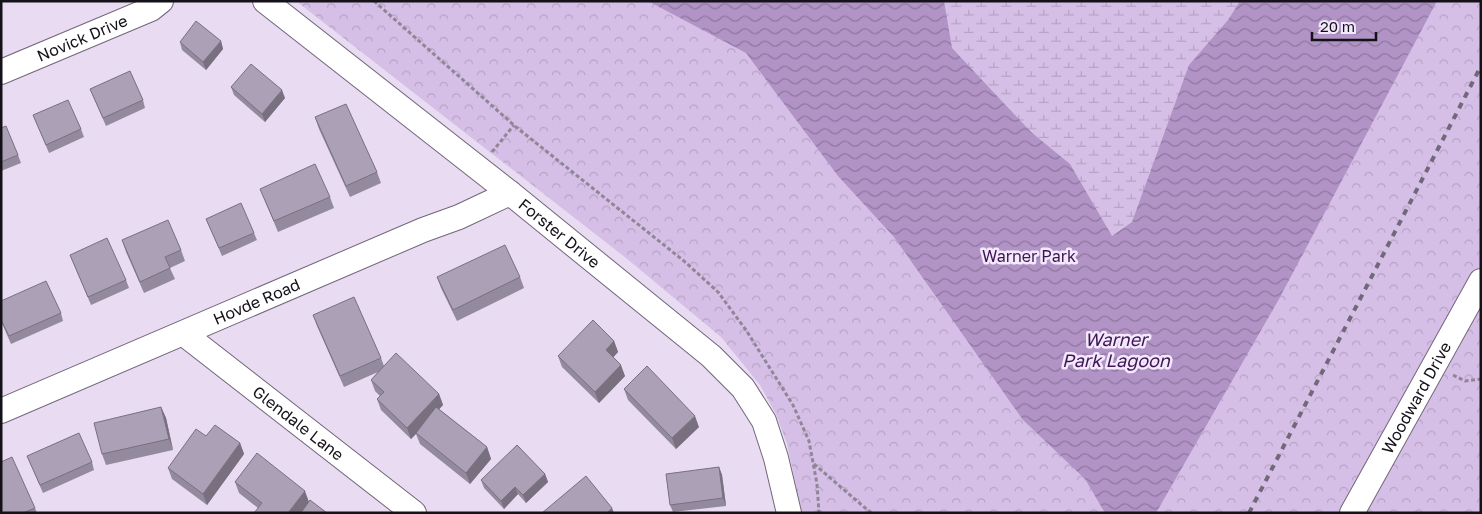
<svg xmlns="http://www.w3.org/2000/svg" width="1482" height="514" font-family="'Golos Text',sans-serif">
  <style>
    .forest { fill: url(#forest-crowns) }
    .wetland { fill: url(#wetland-marsh) }
    .water { fill: url(#water-waves) }
    .lines { fill: none; stroke-linecap: round; stroke-linejoin: round }
    .minor-casing { stroke: #72667a; stroke-width: 26 }
    .path { stroke: #8f8696; stroke-width: 3; stroke-dasharray: 4 2.5; stroke-linecap: butt }
    .minor { stroke: #fff; stroke-width: 24 }
    .rail { stroke: #716977; stroke-width: 4; stroke-dasharray: 6 6; stroke-linecap: butt }
    .wall { fill: #948a9d }
    .shaded-wall { fill: #78707f }
    .building { fill: #aca0b6; stroke: #78707f }
    .labels { text-anchor: middle; stroke-width: 5; stroke-linejoin: round; paint-order: stroke }
    .street-label { font-size: 16px; fill: #151118; stroke: #f4e9fc }
    .park-label { font-size: 16px; fill: #3d1453; stroke: #f4e9fc }
    .water-label { font-size: 18px; font-style: italic; fill: #3e1654; stroke: #f4e9fc }
  </style>
  <defs>
    <pattern id="forest-crowns" width="20" height="18" patternUnits="userSpaceOnUse" patternTransform="scale(1.25)"><rect width="20" height="18" fill="#d6bfe7"/><path d="M2 6a3 3 0 1 1 6 0M12 15a3 3 0 1 1 6 0" fill="none" stroke="#b7a3c5"/></pattern>
    <pattern id="wetland-marsh" width="20" height="14" patternUnits="userSpaceOnUse" patternTransform="scale(1.25)"><rect width="20" height="14" fill="#d6bfe7"/><path d="M1 5h8M5 5V1M11 12h8M15 12V8" fill="none" stroke="#b7a3c5"/></pattern>
    <pattern id="water-waves" width="16" height="10" patternUnits="userSpaceOnUse" patternTransform="scale(1.25)"><rect width="16" height="10" fill="#b193c6"/><path d="M0 5q4-4 8 0t8 0" fill="none" stroke="#8f77a0"/></pattern>
  </defs>
  <rect width="100%" height="100%" fill="#e8dbf2"/>
  <!-- forest -->
  <path class="forest" d="M 296,1 L 1481,1 L 1481,513 L 802,513 L 787,444 L 776,414 L 760,385 L 721,337 L 626,258 Z"/>
  <!-- wetland -->
  <path class="wetland" d="M 944,1 L 1240,1 L 1228,20 L 1189,65 L 1132,222 L 1112,236 L 1070,164 L 1031,133 L 952,48 Z"/>
  <!-- water -->
  <path class="water" d="M 648,1 L 944,1 L 952,48 L 1031,132 L 1070,164 L 1112,236 L 1132,222 L 1189,65 L 1228,20 L 1240,1 L 1437,1 L 1279,299 L 1156,513 L 1105,513 L 1085,479 L 1023,420 L 894,237 L 838,176 L 746,53 Z"/>
  <g class="lines">
    <!-- minor casing -->
    <g class="minor-casing">
      <g id="minor">
        <path id="s1" d="M 265,1 L 510,193 L 711,356 L 743,388 L 764,421 L 776,458 L 789,513"/>
        <path id="s2" d="M 1,72 L 151,9 L 161,1"/>
        <path id="s3" d="M 184,334 L 414,513"/>
        <path id="s4" d="M 1,411 L 423,230 L 459,217 L 510,193"/>
        <path id="s5" d="M 1352,513 L 1481,281"/>
      </g>
    </g>
    <!-- path -->
    <g class="path">
      <path d="M 374,1 L 516,127 L 684,261 L 718,292 L 746,330 L 793,405 L 809,441 L 817,484 L 819,513"/>
      <path d="M 492,152 L 514,125"/>
      <path d="M 1453,375 L 1465,381 L 1481,379"/>
      <path d="M 814,464 L 871,513"/>
    </g>
    <!-- minor -->
    <use href="#minor" class="minor"/>
    <!-- rail -->
    <path class="rail" d="M 1249,513 L 1481,66"/>
  </g>
  <!-- wall -->
  <g class="wall">
    <path d="M 221,41 L 223,49 L 206,70 L 182,50 L 180,42 Z"/>
    <path d="M 231,87 L 285,98 L 265,122 L 234,95 Z"/>
    <path d="M 90,89 L 143,100 L 145,108 L 106,126 Z"/>
    <path d="M 33,115 L 81,129 L 84,137 L 49,153 Z"/>
    <path d="M 315,117 L 377,172 L 381,183 L 350,197 L 319,129 Z"/>
    <path d="M 1,128 L 18,155 L 21,163 L 1,171 Z"/>
    <path d="M 260,189 L 330,197 L 334,208 L 278,232 Z"/>
    <path d="M 206,219 L 254,233 L 257,240 L 222,256 Z"/>
    <path d="M 122,240 L 181,250 L 185,261 L 170,268 L 175,279 L 144,293 L 126,252 Z"/>
    <path d="M 70,255 L 126,280 L 129,288 L 91,305 Z"/>
    <path d="M 437,277 L 520,277 L 524,288 L 457,321 L 441,288 Z"/>
    <path d="M 1,301 L 61,313 L 63,321 L 11,344 L 1,321 Z"/>
    <path d="M 313,315 L 381,358 L 384,366 L 439,394 L 443,405 L 439,409 L 487,447 L 491,459 L 470,484 L 420,444 L 416,434 L 411,439 L 381,410 L 377,399 L 380,396 L 375,391 L 371,380 L 378,372 L 344,387 L 317,326 Z"/>
    <path d="M 614,341 L 618,352 L 613,357 L 625,376 L 599,403 L 562,367 L 558,356 Z"/>
    <path d="M 624,389 L 699,427 L 676,449 L 628,400 Z"/>
    <path d="M 161,407 L 166,418 L 173,450 L 106,465 L 102,454 Z"/>
    <path d="M 206,436 L 240,443 L 244,454 L 207,505 L 172,479 L 168,468 Z"/>
    <path d="M 27,456 L 92,462 L 94,470 L 43,493 Z"/>
    <path d="M 719,467 L 722,475 L 726,506 L 673,512 L 670,505 Z"/>
    <path d="M 545,474 L 548,482 L 526,503 L 518,494 L 504,509 L 484,488 L 481,480 Z"/>
    <path d="M 235,482 L 306,505 L 258,508 L 239,493 Z"/>
    <path d="M 35,508 L 37,513 L 1,513 Z"/>
  </g>
  <!-- shaded-wall -->
  <g class="shaded-wall">
    <path d="M 221,41 L 223,49 L 206,70 L 203,62 Z"/>
    <path d="M 282,90 L 285,98 L 265,122 L 262,114 Z"/>
    <path d="M 614,341 L 618,352 L 610,361 L 606,350 Z"/>
    <path d="M 621,365 L 625,376 L 599,403 L 595,392 Z"/>
    <path d="M 439,394 L 443,405 L 411,439 L 407,428 Z"/>
    <path d="M 161,407 L 166,418 L 173,450 L 169,439 Z"/>
    <path d="M 695,416 L 699,427 L 676,449 L 672,438 Z"/>
    <path d="M 240,443 L 244,454 L 207,505 L 203,494 Z"/>
    <path d="M 487,447 L 491,459 L 470,484 L 466,473 Z"/>
    <path d="M 719,467 L 722,475 L 726,506 L 723,498 Z"/>
    <path d="M 545,474 L 548,482 L 526,503 L 523,495 Z"/>
    <path d="M 515,487 L 518,494 L 504,509 L 501,501 Z"/>
    <path d="M 305,491 L 309,502 L 301,513 L 288,513 Z"/>
    <path d="M 612,508 L 614,513 L 607,513 Z"/>
  </g>
  <!-- building -->
  <g class="building">
    <path d="M 196,21 L 221,41 L 203,62 L 180,42 Z"/>
    <path d="M 251,64 L 282,90 L 262,114 L 231,87 Z"/>
    <path d="M 130,71 L 143,100 L 103,118 L 90,89 Z"/>
    <path d="M 68,100 L 81,129 L 46,145 L 33,115 Z"/>
    <path d="M 346,104 L 377,172 L 346,186 L 315,117 Z"/>
    <path d="M 6,126 L 18,155 L 1,162 L 1,128 Z"/>
    <path d="M 315,164 L 330,197 L 274,221 L 260,189 Z"/>
    <path d="M 241,203 L 254,233 L 219,248 L 206,219 Z"/>
    <path d="M 168,220 L 181,250 L 165,257 L 170,268 L 140,282 L 122,240 Z"/>
    <path d="M 107,238 L 126,280 L 88,297 L 70,255 Z"/>
    <path d="M 505,245 L 520,277 L 453,310 L 437,277 Z"/>
    <path d="M 46,281 L 61,313 L 9,336 L 1,320 L 1,301 Z"/>
    <path d="M 354,297 L 381,358 L 340,376 L 313,315 Z"/>
    <path d="M 593,320 L 614,341 L 606,350 L 621,365 L 595,392 L 558,356 Z"/>
    <path d="M 396,353 L 439,394 L 407,428 L 377,399 L 384,392 L 371,380 Z"/>
    <path d="M 647,366 L 695,416 L 672,438 L 624,389 Z"/>
    <path d="M 161,407 L 169,439 L 102,454 L 94,423 Z"/>
    <path d="M 436,407 L 487,447 L 466,473 L 416,433 Z"/>
    <path d="M 215,425 L 240,443 L 203,494 L 168,468 L 196,429 L 206,436 Z"/>
    <path d="M 79,433 L 92,462 L 40,485 L 27,456 Z"/>
    <path d="M 517,445 L 545,474 L 523,495 L 515,487 L 501,501 L 481,480 Z"/>
    <path d="M 257,453 L 305,491 L 288,513 L 254,513 L 262,503 L 235,482 Z"/>
    <path d="M 12,457 L 35,508 L 23,513 L 1,513 L 1,462 Z"/>
    <path d="M 719,467 L 723,498 L 670,505 L 666,474 Z"/>
    <path d="M 586,476 L 612,508 L 607,513 L 542,513 Z"/>
    <path d="M 310,500 L 327,513 L 301,513 Z"/>
  </g>
  <g class="labels">
    <!-- street labels -->
    <g class="street-label">
      <text dy="6" stroke="none"><textPath href="#s2" startOffset="88">Novick Drive</textPath></text>
      <text dy="6" stroke="none"><textPath href="#s1" startOffset="375">Forster Drive</textPath></text>
      <text dy="6" stroke="none"><textPath href="#s4" startOffset="278">Hovde Road</textPath></text>
      <text dy="6" stroke="none"><textPath href="#s5" startOffset="132">Woodward Drive</textPath></text>
      <text dy="6" stroke="none"><textPath href="#s3" startOffset="145">Glendale Lane</textPath></text>
    </g>
    <!-- park labels -->
    <g class="park-label">
      <text x="1029" y="262">Warner Park</text>
    </g>
    <!-- water labels -->
    <g class="water-label">
      <text x="1116" y="346">Warner<tspan x="1116" dy="21">Park Lagoon</tspan></text>
    </g>
  </g>
  <!-- border -->
  <rect width="1482" height="514" fill="none" stroke="#151118" stroke-width="5"/>
  <!-- scale -->
  <path d="M1312 32v8h64v-8" fill="none" stroke="#151118" stroke-width="2.5"/>
  <text x="1320" y="32" font-size="15" fill="#151118" stroke="#f4e9fc" stroke-width="4" paint-order="stroke">20 m</text>
</svg>
